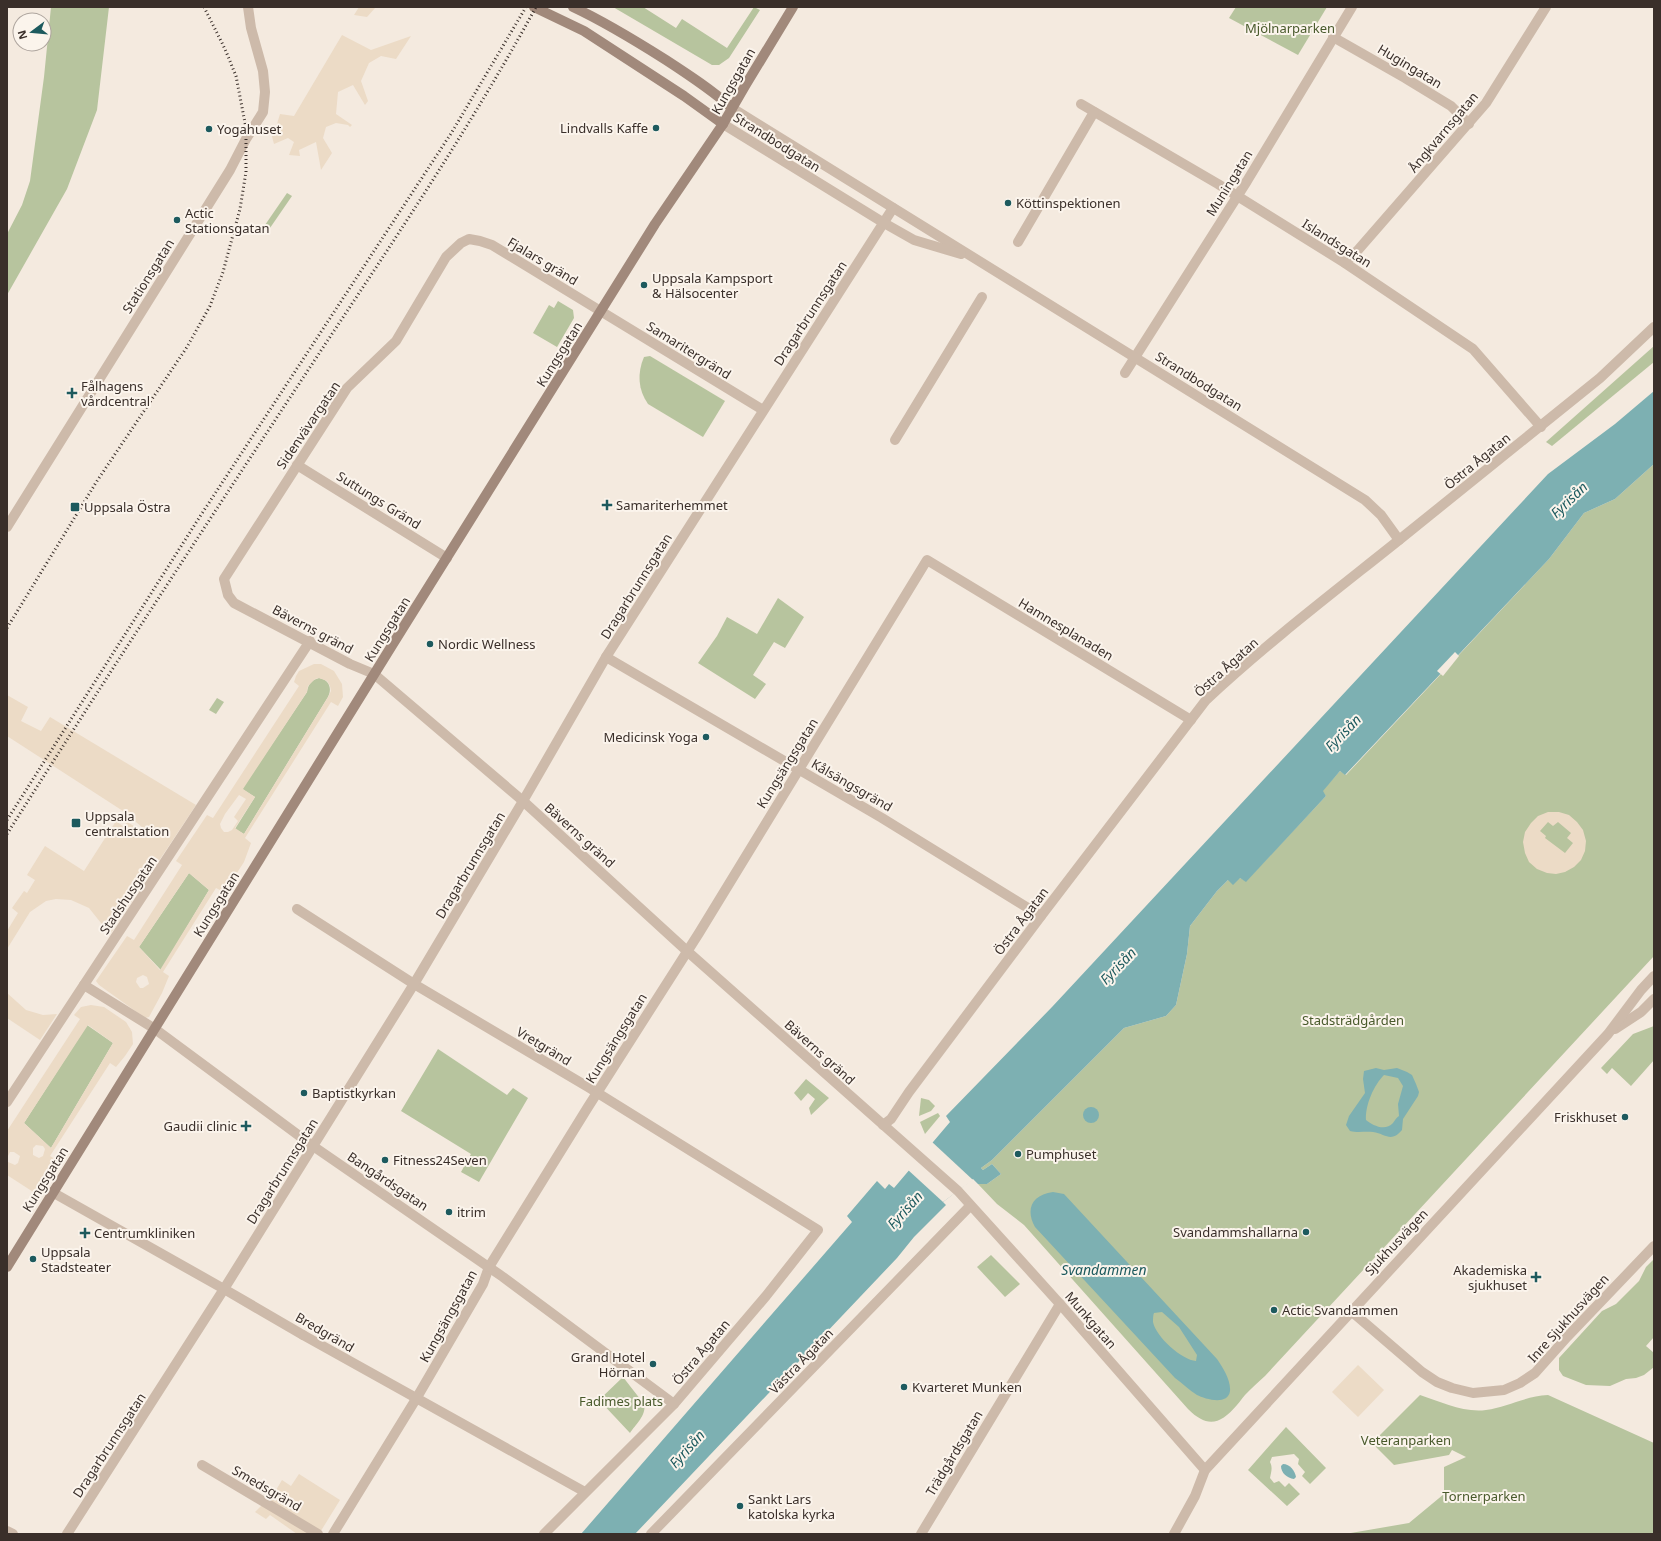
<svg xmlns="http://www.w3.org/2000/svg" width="1661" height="1541" font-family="'Noto Sans',sans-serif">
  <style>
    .green { fill: #b7c49e }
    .plaza { fill: #ecdbc6; fill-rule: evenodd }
    .water { fill: #7db0b2; fill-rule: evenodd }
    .pier { fill: #f4eadf }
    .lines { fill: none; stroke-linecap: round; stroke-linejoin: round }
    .pedestrian { stroke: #cdbaaa; stroke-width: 10 }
    .minor { stroke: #cdbaaa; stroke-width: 10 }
    .tertiary { stroke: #cdbaaa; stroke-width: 10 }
    .secondary { stroke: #a1897b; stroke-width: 10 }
    .rail { stroke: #3a2f2a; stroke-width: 3; stroke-dasharray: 1 3; stroke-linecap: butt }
    .poi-dot { fill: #1d5a5e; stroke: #fbf4ec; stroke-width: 1.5 }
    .labels { text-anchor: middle; stroke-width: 4; stroke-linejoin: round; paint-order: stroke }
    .park-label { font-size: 13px; fill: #495a2c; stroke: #fbf4ec }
    .street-label { font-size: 13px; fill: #3a2f2a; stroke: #fbf4ec }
    .poi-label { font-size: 13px; fill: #3a2f2a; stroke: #fbf4ec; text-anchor: start }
    .water-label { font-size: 14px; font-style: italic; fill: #1d5a5e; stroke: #fbf4ec }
  </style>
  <rect width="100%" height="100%" fill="#f4eadf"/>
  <!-- green -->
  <g class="green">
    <path d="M 51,7 L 109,7 L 97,110 L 67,189 L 7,295 L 7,234 L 22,205 L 30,181 L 44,77 Z"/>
    <path d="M 613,7 L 643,7 L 676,28 L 682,19 L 727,48 L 754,7 L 760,10 L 729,58 L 719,65 L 712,65 Z"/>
    <path d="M 1236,7 L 1327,7 L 1298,55 L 1229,18 Z"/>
    <path d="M 287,193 L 292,196 L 270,228 L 265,225 Z"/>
    <path d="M 558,301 L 573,310 L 574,318 L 557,347 L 533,333 L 549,305 L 554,308 Z"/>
    <path d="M 1654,346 L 1654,362 L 1552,446 L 1546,442 Z"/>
    <path d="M 650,356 L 725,401 L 703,437 L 648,404 C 638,390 637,373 644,357 Z"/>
    <path d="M 1654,464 L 1654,956 L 1265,1376 C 1258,1382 1251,1389 1245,1395 C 1242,1398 1240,1402 1237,1405 C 1220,1425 1207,1428 1188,1409 L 1024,1225 L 997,1204 L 978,1184 L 987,1184 L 1001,1174 L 992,1164 L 983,1170 L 981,1168 L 992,1160 L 1124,1028 L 1166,1016 L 1176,1005 L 1187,954 L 1190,926 L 1217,891 L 1228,880 L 1240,878 L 1246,881 L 1326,796 L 1322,791 L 1340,771 L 1346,775 L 1549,559 L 1584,513 L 1615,499 Z"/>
    <path d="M 778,598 L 804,617 L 785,648 L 774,642 L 753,675 L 766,684 L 755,699 L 698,663 L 717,636 L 727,617 L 757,634 Z"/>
    <path d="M 319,678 C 330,680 332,689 328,697 L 244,834 L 235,829 L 255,797 L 242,789 L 307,692 C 308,685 311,680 319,678 Z"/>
    <path d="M 217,698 L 224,702 L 216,714 L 209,710 Z"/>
    <path d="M 189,873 L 209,890 L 161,970 L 139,947 Z"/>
    <path d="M 87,1025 L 113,1043 L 51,1148 L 24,1123 Z"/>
    <path d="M 1654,1026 L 1654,1060 L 1631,1086 L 1612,1068 L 1607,1074 L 1601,1068 L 1633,1034 Z"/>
    <path d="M 438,1049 L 507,1095 L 513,1088 L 528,1098 L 479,1182 L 461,1172 L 471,1154 L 401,1111 Z"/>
    <path d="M 806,1079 L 829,1098 L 811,1115 L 809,1108 L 815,1099 L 808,1093 L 801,1101 L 794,1093 Z"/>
    <path d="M 921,1098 L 929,1100 L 935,1106 L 931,1111 L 919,1116 Z"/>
    <path d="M 938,1113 L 940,1116 L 925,1134 L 920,1122 Z"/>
    <path d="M 991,1255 L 1020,1284 L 1005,1297 L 977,1267 Z"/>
    <path d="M 1654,1259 L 1654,1337 L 1646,1346 L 1654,1353 L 1654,1367 L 1644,1375 L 1636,1378 L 1626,1379 L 1610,1386 L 1586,1385 L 1563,1376 L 1559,1370 L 1559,1358 L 1602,1311 L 1616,1304 L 1639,1281 L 1646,1267 Z"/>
    <path d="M 623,1377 L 644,1404 C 647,1415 635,1425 630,1433 L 599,1400 Z"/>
    <path d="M 1420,1395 C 1441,1402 1464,1413 1486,1410 C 1507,1407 1526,1396 1548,1395 L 1654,1443 L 1654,1534 L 1345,1534 L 1409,1523 L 1444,1494 L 1444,1467 L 1466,1457 L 1452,1450 L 1449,1455 L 1394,1465 L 1372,1443 Z"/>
    <path d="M 1286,1427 L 1326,1468 L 1310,1484 L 1302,1476 L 1305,1472 L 1298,1464 L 1299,1459 L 1294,1454 L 1272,1457 L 1270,1462 C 1273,1468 1271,1472 1270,1478 L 1274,1483 L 1279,1481 L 1285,1487 L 1289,1483 L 1300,1494 L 1287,1506 L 1248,1470 Z"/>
  </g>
  <!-- plaza -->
  <g class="plaza">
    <path d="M 359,7 L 376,7 L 367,17 L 354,15 Z"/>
    <path d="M 342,35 L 371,50 L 411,36 L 396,59 L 381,56 L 369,63 L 361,81 L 368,101 L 365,105 L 353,85 L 338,92 L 336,114 L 352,125 L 350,127 L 348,125 L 336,123 L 326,127 L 323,138 L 332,153 L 321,170 L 316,142 L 299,150 L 300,156 L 289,155 L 294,142 L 288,138 L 274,144 L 271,133 L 277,124 L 280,114 L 294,116 Z"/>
    <path d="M 314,664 L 321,664 L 334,671 L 342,684 L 343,697 L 338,706 L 331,702 L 245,838 L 251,843 L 244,862 L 233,879 L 222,891 L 216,888 L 163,972 L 169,976 L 162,993 L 149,1017 L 145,1018 L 99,985 L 96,981 L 127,936 L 134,940 L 182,865 L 176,861 L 207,815 L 213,818 L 299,686 L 294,682 L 296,676 L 299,671 ZM 319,678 L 327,681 L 330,686 L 331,691 L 328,697 L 244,834 L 235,828 L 255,797 L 243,789 L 307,692 L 308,686 L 315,679 ZM 239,795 L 246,799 L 234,817 L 238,821 L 232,830 L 228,832 L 224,832 L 221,828 L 220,824 L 225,814 ZM 189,873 L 209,890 L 160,970 L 139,947 ZM 143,975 L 147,977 L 149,984 L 143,988 L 140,988 L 136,982 L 137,978 Z"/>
    <path d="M 7,695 L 28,707 L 21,721 L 41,731 L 50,717 L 196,805 L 109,936 L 101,923 L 89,908 L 71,900 L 56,899 L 46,901 L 30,912 L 7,949 L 7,931 L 18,913 L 12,908 L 24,891 L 27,893 L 35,880 L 27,875 L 45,846 L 84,871 L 116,821 L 124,827 L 127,822 L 156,839 L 123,811 L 7,736 Z"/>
    <path d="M 1548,812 L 1559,812 L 1569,815 L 1577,822 L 1583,830 L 1586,841 L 1585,851 L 1581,860 L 1574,867 L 1565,872 L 1556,874 L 1547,873 L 1537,869 L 1529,862 L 1525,853 L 1523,842 L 1525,832 L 1531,823 L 1538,816 ZM 1548,822 L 1553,826 L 1558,822 L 1571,833 L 1567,838 L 1573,843 L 1565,853 L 1545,838 L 1546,836 L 1540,831 Z"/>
    <path d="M 7,993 L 26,1010 L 43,1015 L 57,1014 L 40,1040 L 7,1018 Z"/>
    <path d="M 91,1005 L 104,1007 L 126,1022 L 132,1032 L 133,1044 L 125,1056 L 116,1067 L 110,1063 L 50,1156 L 56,1160 L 54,1174 L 41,1197 L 7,1175 L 7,1159 L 8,1162 L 15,1165 L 18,1163 L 20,1156 L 14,1152 L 10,1152 L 7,1158 L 7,1131 L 80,1019 L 74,1015 L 81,1007 ZM 88,1025 L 113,1043 L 51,1148 L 24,1123 ZM 36,1145 L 43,1146 L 45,1149 L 43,1156 L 39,1158 L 33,1155 L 33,1148 Z"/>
    <path d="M 1358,1365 L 1384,1390 L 1358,1417 L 1332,1392 Z"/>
    <path d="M 299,1474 L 340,1500 L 319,1534 L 297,1534 L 270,1515 L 266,1519 L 255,1512 L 265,1502 L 270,1500 L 282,1480 L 291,1486 Z"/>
  </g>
  <!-- water -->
  <g class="water">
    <path d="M 1654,391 L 1654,464 L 1615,499 L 1584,513 L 1549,559 L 1345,775 L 1340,771 L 1323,791 L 1326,796 L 1246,882 L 1240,878 L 1233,885 L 1228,880 L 1217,891 L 1190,926 L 1187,954 L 1176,1005 L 1166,1016 L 1124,1028 L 992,1160 L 981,1168 L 983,1170 L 992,1164 L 1001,1174 L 987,1184 L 978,1184 L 973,1179 L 943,1202 L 946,1205 L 914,1237 L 897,1258 L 635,1534 L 581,1534 L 852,1222 L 847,1216 L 877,1181 L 885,1189 L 889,1184 L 894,1188 L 950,1122 L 946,1116 L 1052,1007 L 1548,474 L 1615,424 Z"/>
    <path d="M 1376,1068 L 1384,1070 L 1397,1068 L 1407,1072 L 1412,1075 L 1416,1084 L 1419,1092 L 1418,1096 L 1403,1119 L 1402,1130 C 1391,1143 1386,1134 1373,1132 C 1365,1131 1358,1133 1350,1131 L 1346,1125 L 1349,1116 L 1365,1093 L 1363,1079 L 1364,1071 ZM 1384,1075 L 1398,1078 L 1403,1086 L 1398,1104 L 1399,1116 C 1396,1118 1395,1120 1393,1123 C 1385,1132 1372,1125 1366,1120 C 1365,1105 1374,1085 1384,1075 Z"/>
    <circle cx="1091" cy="1115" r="8"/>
    <path d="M 1053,1192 L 1064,1194 L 1217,1359 C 1223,1368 1231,1380 1230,1391 C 1228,1406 1205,1399 1197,1395 C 1189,1390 1182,1383 1175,1378 L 1035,1227 C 1025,1209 1032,1195 1053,1192 ZM 1162,1312 L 1179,1327 L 1197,1355 L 1196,1361 C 1182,1360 1156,1337 1153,1322 C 1153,1319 1153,1315 1154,1313 Z"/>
    <path d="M 1283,1464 C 1290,1464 1295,1471 1296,1477 L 1294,1479 C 1287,1478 1281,1473 1281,1466 Z"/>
  </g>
  <!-- pier -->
  <g class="pier">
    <path d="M 1455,652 L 1459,656 L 1443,676 L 1437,671 Z"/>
    <path d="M 931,1141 L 973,1180 L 943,1202 L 907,1169 Z"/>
  </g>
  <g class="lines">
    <!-- pedestrian -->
    <g class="pedestrian">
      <path d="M 895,440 L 982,297"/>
      <path d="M 303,1335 L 585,1492"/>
      <path d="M 202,1465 L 318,1534"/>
      <path d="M 333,1534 L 416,1399 L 483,1284 L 489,1267"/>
    </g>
    <!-- minor -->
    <g class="minor">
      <path d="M 1333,37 L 1405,78 L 1451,106 L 1469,124"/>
      <path d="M 1081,104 L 1218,184 L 1345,263 L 1473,349 L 1541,427"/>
      <path d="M 1018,242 L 1094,112"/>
      <path d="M 1345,263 L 1358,250 L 1486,103 L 1546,7"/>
      <path d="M 1125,373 L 1247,181 L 1352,7"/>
      <path d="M 763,410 L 492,245 L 480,241 L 469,239 L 461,243 L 446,257 L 396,341 L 347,388 L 224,579 L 228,595 L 234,603 L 350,664 L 374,674 L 523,801 L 687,951 L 958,1191 L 1060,1304 L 1205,1470"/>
      <path d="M 297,465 L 447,558"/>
      <path d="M 7,527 L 230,170 L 246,139 L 263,112 L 265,92 L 263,71 L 251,28 L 248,7"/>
      <path d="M 606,657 L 882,818 L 1041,916"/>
      <path d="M 297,909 L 414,984 L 588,1087 L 818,1230 L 766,1296 L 674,1404 L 544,1534"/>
      <path d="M 84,985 L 155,1029 L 313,1146 L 503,1277 L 674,1404"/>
      <path d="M 7,1102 L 310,641"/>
      <path d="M 883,1125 L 891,1119 L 909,1092 L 1041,916 L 1206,700 C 1267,643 1334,592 1399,540"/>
      <path d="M 52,1192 L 224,1289 L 303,1335"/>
      <path d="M 489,1267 L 588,1107 L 699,933 L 927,560 L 1191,720"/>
      <path d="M 1351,1311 L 1422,1372 L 1437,1382 L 1452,1388 L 1473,1393 L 1504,1390 L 1520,1383 L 1535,1373 L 1567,1337 L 1654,1246"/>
      <path d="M 7,1531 L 13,1534"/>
      <path d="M 67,1534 L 224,1289 L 414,984 L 523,801 L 606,657 L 893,208"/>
      <path d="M 651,1534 L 970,1206"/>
      <path d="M 921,1534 L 1060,1304"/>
    </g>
    <!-- tertiary -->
    <g class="tertiary">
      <path d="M 732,108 L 1365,500 L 1381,515 L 1399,540 L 1600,378 L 1654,327"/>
      <path d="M 723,124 L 884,223 L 914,240 L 961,254"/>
      <path d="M 1615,1029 L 1641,1012 L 1654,999"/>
      <path d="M 1174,1534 L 1195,1496 L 1205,1470 L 1608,1034 L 1641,990 L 1654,976"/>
    </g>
    <!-- secondary -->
    <g class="secondary">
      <path d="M 534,7 L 584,31 L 684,96 L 723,124"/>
      <path d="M 573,7 C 605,22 636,41 666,60 C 689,75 712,90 732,108"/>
      <path d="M 7,1267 L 391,647 L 655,224 L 723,124 L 745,86 L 793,7"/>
    </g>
    <!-- rail -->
    <g class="rail">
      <path d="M 7,628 L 97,481 L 187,347 L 210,306 L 223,272 L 240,209 L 246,172 L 246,128 L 236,76 L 225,49 L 204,7"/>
      <path d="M 7,820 L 199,518 L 452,132 L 526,7"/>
      <path d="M 7,834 C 102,684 199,535 297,387 C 379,262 464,139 536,7"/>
    </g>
  </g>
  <!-- markers -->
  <g class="poi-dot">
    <circle cx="656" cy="128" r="4"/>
    <circle cx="209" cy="129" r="4"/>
    <circle cx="1008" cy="203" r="4"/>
    <circle cx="177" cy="220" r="4"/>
    <circle cx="644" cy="285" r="4"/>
    <path d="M70 387h4v4h4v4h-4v4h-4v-4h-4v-4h4z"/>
    <path d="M605 499h4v4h4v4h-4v4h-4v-4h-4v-4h4z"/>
    <rect x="70" y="502" width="10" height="10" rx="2"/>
    <circle cx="430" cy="644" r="4"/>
    <circle cx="706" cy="737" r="4"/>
    <rect x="71" y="818" width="10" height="10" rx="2"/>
    <circle cx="304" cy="1093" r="4"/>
    <circle cx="1625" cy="1117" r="4"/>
    <path d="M244 1120h4v4h4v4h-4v4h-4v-4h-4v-4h4z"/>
    <circle cx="1018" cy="1154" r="4"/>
    <circle cx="385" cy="1160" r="4"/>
    <circle cx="449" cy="1212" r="4"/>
    <circle cx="1306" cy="1232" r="4"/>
    <path d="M83 1227h4v4h4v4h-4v4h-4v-4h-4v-4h4z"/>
    <circle cx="33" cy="1259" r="4"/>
    <path d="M1534 1271h4v4h4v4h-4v4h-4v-4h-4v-4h4z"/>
    <circle cx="1274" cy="1310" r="4"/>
    <circle cx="653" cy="1364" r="4"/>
    <circle cx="904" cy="1387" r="4"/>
    <circle cx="740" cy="1506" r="4"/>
  </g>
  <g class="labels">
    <!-- park labels -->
    <g class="park-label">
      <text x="1290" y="33">Mjölnarparken</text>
      <text x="1353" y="1025">Stadsträdgården</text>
      <text x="621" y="1406">Fadimes plats</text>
      <text x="1406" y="1445">Veteranparken</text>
      <text x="1484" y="1501">Tornerparken</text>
    </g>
    <!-- street labels -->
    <g class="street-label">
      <text transform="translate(1410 66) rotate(31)" y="5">Hugingatan</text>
      <text transform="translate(733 81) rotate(-60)" y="5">Kungsgatan</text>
      <text transform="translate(1443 132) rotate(-50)" y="5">Ångkvarnsgatan</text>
      <text transform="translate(777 142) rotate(32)" y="5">Strandbodgatan</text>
      <text transform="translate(1229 183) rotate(-58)" y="5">Muningatan</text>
      <text transform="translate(1337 243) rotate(32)" y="5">Islandsgatan</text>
      <text transform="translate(543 261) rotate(31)" y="5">Fjalars gränd</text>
      <text transform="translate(148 276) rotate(-58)" y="5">Stationsgatan</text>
      <text transform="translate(810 313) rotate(-57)" y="5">Dragarbrunnsgatan</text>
      <text transform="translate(689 350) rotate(32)" y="5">Samaritergränd</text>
      <text transform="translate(559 354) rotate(-58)" y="5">Kungsgatan</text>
      <text transform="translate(1199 381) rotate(32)" y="5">Strandbodgatan</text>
      <text transform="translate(308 425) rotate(-56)" y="5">Sidenvävargatan</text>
      <text transform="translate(1477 461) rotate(-39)" y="5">Östra Ågatan</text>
      <text transform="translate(379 500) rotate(32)" y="5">Suttungs Gränd</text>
      <text transform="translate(636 586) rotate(-58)" y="5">Dragarbrunnsgatan</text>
      <text transform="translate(313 629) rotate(28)" y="5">Bäverns gränd</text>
      <text transform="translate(387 629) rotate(-58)" y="5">Kungsgatan</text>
      <text transform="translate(1066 629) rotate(31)" y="5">Hamnesplanaden</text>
      <text transform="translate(1226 667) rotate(-42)" y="5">Östra Ågatan</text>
      <text transform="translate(787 763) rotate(-58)" y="5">Kungsängsgatan</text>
      <text transform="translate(852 785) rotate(30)" y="5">Kålsängsgränd</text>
      <text transform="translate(580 835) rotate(42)" y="5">Bäverns gränd</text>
      <text transform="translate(470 865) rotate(-59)" y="5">Dragarbrunnsgatan</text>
      <text transform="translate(128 895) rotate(-56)" y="5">Stadshusgatan</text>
      <text transform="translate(216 904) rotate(-58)" y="5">Kungsgatan</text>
      <text transform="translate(1021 921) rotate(-53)" y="5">Östra Ågatan</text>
      <text transform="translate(616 1038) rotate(-58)" y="5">Kungsängsgatan</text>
      <text transform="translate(544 1046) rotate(31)" y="5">Vretgränd</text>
      <text transform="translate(820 1052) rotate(42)" y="5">Bäverns gränd</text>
      <text transform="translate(282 1171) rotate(-58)" y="5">Dragarbrunnsgatan</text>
      <text transform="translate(45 1179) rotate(-58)" y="5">Kungsgatan</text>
      <text transform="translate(388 1181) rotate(34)" y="5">Bangårdsgatan</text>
      <text transform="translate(1396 1242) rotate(-47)" y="5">Sjukhusvägen</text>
      <text transform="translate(448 1316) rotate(-61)" y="5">Kungsängsgatan</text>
      <text transform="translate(1568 1318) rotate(-48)" y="5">Inre Sjukhusvägen</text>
      <text transform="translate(1091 1320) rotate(49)" y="5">Munkgatan</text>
      <text transform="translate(325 1332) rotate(30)" y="5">Bredgränd</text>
      <text transform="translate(701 1352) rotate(-50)" y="5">Östra Ågatan</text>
      <text transform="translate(801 1361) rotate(-46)" y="5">Västra Ågatan</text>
      <text transform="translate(109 1445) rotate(-57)" y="5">Dragarbrunnsgatan</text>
      <text transform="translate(954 1453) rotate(-59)" y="5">Trädgårdsgatan</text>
      <text transform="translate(267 1488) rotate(30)" y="5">Smedsgränd</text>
    </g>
    <!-- poi labels -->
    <g class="poi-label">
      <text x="648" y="133" text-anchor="end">Lindvalls Kaffe</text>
      <text x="217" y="134">Yogahuset</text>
      <text x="1016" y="208">Köttinspektionen</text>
      <text x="185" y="218">Actic<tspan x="185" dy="15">Stationsgatan</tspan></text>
      <text x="652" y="283">Uppsala Kampsport<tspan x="652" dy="15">&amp; Hälsocenter</tspan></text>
      <text x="81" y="391">Fålhagens<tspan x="81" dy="15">vårdcentral</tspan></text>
      <text x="616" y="510">Samariterhemmet</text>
      <text x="84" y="512">Uppsala Östra</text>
      <text x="438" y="649">Nordic Wellness</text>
      <text x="698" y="742" text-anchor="end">Medicinsk Yoga</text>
      <text x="85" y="821">Uppsala<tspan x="85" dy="15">centralstation</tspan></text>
      <text x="312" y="1098">Baptistkyrkan</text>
      <text x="1617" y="1122" text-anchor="end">Friskhuset</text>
      <text x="237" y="1131" text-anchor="end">Gaudii clinic</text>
      <text x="1026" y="1159">Pumphuset</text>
      <text x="393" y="1165">Fitness24Seven</text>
      <text x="457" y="1217">itrim</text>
      <text x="1298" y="1237" text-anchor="end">Svandammshallarna</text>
      <text x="94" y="1238">Centrumkliniken</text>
      <text x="41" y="1257">Uppsala<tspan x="41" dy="15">Stadsteater</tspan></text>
      <text x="1527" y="1275" text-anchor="end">Akademiska<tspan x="1527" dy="15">sjukhuset</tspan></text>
      <text x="1282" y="1315">Actic Svandammen</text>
      <text x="645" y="1362" text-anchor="end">Grand Hotel<tspan x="645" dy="15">Hörnan</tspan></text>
      <text x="912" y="1392">Kvarteret Munken</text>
      <text x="748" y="1504">Sankt Lars<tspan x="748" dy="15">katolska kyrka</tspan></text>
    </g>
    <!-- water labels -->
    <g class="water-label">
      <text transform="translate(1569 500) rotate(-44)" y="5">Fyrisån</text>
      <text transform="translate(1343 733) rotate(-46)" y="5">Fyrisån</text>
      <text transform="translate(1118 966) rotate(-46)" y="5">Fyrisån</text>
      <text transform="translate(905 1210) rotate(-48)" y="5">Fyrisån</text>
      <text x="1104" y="1275">Svandammen</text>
      <text transform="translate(687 1449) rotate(-48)" y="5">Fyrisån</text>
    </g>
  </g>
  <!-- border -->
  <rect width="1661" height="1541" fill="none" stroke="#3a2f2a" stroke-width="16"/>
  <!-- north arrow -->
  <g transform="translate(32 32) rotate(254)"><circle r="19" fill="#fbf4ec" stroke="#aea59e"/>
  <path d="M0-3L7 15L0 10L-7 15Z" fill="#1d5a5e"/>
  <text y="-6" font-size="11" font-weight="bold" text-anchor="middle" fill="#3a2f2a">N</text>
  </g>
</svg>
